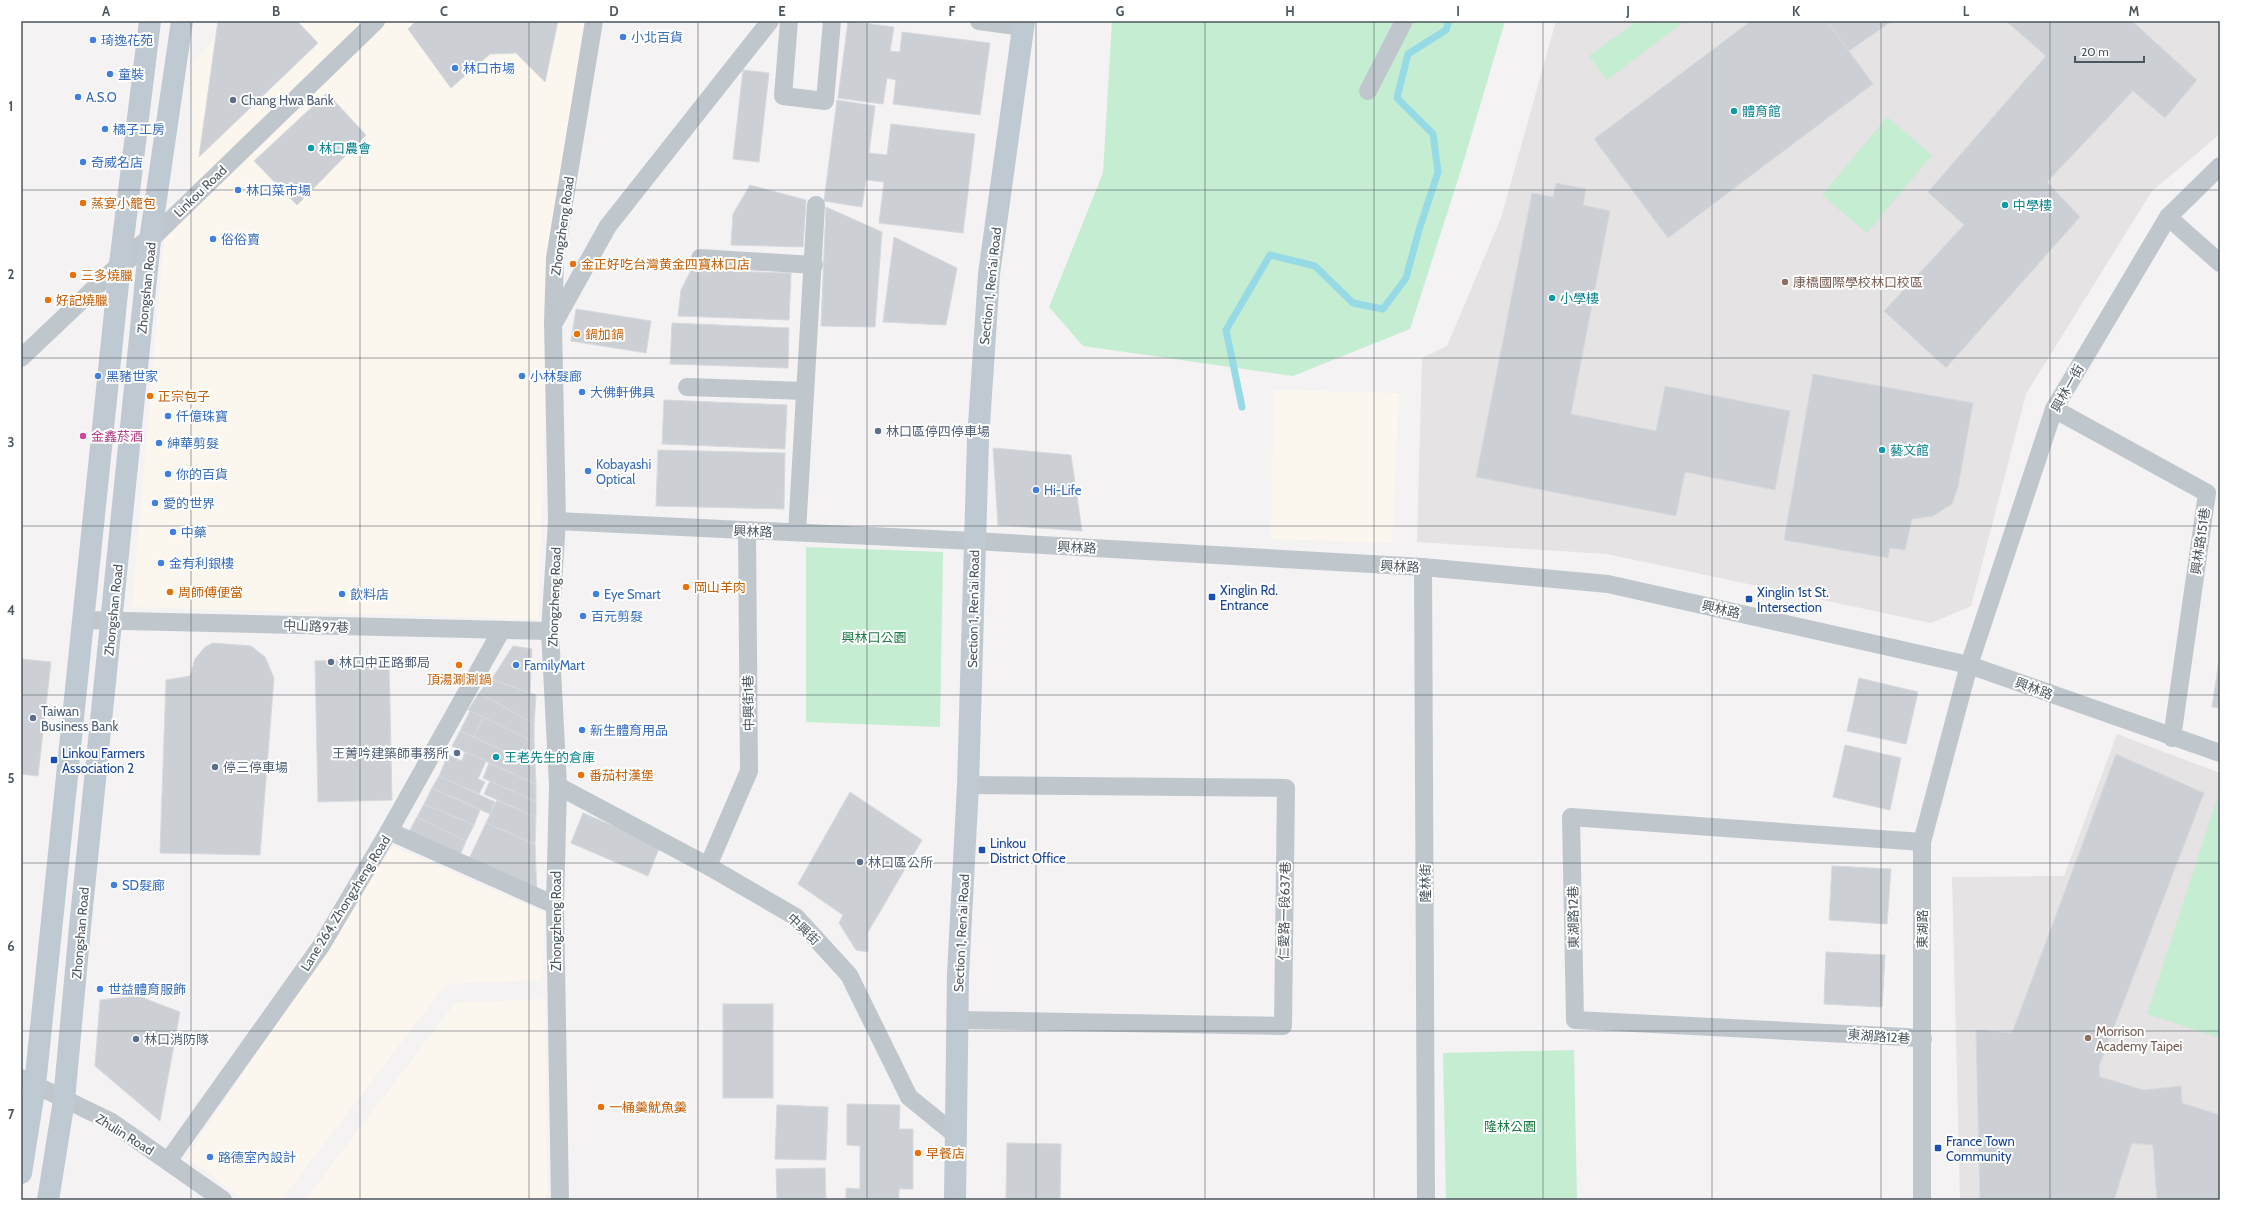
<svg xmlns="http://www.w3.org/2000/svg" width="2241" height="1221" font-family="Cabin,'Noto Sans TC',sans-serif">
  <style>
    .commercial { fill: #fcf7ee }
    .education { fill: #e5e3e3 }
    .green { fill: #c5edd2 }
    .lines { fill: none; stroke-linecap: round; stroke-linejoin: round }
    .stream { stroke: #96dae6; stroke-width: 7 }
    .building { fill: #cccfd4; stroke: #d6d9dd }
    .minor { stroke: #bfc7cd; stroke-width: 18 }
    .tertiary { stroke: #bfc7cd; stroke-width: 22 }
    .secondary { stroke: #bfc9d2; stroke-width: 22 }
    .grid { fill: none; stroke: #4b565e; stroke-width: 1; stroke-opacity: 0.55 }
    .shop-dot { fill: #3f7fe0; stroke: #fff; stroke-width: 1.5 }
    .service-dot { fill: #5c6f8a; stroke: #fff; stroke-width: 1.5 }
    .culture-dot { fill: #0f9aa8; stroke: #fff; stroke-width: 1.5 }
    .food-dot { fill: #e8710a; stroke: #fff; stroke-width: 1.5 }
    .education-dot { fill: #8d6e63; stroke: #fff; stroke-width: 1.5 }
    .hotel-dot { fill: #d1479c; stroke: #fff; stroke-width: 1.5 }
    .transit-dot { fill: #1a4fb4; stroke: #fff; stroke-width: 1.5 }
    .labels { text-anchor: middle; stroke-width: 4; stroke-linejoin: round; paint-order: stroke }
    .shop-label { font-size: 13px; fill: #366cbe; stroke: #fff; text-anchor: start }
    .service-label { font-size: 13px; fill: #4e5e75; stroke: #fff; text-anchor: start }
    .culture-label { font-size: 13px; fill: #0d838f; stroke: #fff; text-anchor: start }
    .street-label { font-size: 13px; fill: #4b565e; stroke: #fff }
    .food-label { font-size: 13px; fill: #c56008; stroke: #fff; text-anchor: start }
    .education-label { font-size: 13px; fill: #785e54; stroke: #fff; text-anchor: start }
    .hotel-label { font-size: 13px; fill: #b23c85; stroke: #fff; text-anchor: start }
    .transit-label { font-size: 13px; fill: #164399; stroke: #fff; text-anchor: start }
    .park-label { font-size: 13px; fill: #1f7c48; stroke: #fff }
    .neatline { fill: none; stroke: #4b565e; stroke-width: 1.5 }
    .grid-label { font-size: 13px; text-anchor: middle; font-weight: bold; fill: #4b565e }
  </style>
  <rect width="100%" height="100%" fill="#f4f2f2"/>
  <!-- commercial -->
  <g class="commercial">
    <path d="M 231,21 L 589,21 L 551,236 L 538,619 L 132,607 L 164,239 L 190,212 L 191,65 Z"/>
    <path d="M 1274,390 L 1399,393 L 1392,543 L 1271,539 Z"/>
    <path d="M 393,846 L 545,913 L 542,980 L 446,984 L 281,1200 L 244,1200 L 187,1157 Z"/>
    <path d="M 545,999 L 547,1200 L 305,1200 L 455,1003 Z"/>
  </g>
  <!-- education -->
  <g class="education">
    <path d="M 1556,21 L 2220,21 L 2220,134 L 2152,191 L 2026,394 L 1971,606 L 1931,623 L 1607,554 L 1417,542 L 1422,358 L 1447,346 L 1501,218 Z"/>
    <path d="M 2117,734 L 2220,773 L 2220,1200 L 1960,1200 L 1952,877 L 2064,876 Z"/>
  </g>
  <!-- green -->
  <g class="green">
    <path d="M 1112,21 L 1505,21 L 1461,170 L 1410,329 L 1293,376 L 1083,346 L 1049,307 L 1103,173 Z"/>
    <path d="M 1637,21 L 1685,21 L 1607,80 L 1589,56 Z"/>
    <path d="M 1887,117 L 1932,155 L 1867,233 L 1822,195 Z"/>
    <path d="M 806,547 L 943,552 L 940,727 L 806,722 Z"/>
    <path d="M 2218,796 L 2220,797 L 2220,1038 L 2147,1014 Z"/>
    <path d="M 1574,1050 L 1577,1200 L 1446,1200 L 1443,1053 Z"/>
  </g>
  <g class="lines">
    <!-- stream -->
    <path class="stream" d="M 1242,407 L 1226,330 L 1270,255 L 1315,266 L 1353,303 L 1383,309 L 1406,278 L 1419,230 L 1438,172 L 1433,134 L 1397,98 L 1408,54 L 1446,30 L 1449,21"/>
  </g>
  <!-- building -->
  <g class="building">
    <path d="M 218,21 L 297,21 L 318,43 L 199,157 Z"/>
    <path d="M 416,21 L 558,21 L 545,82 L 516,53 L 490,54 L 451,88 L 408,29 Z"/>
    <path d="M 848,21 L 894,27 L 890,51 L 900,52 L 902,32 L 990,43 L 980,115 L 893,104 L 896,80 L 887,78 L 883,104 L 838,98 Z"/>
    <path d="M 1751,21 L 1827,21 L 1873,84 L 1668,238 L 1594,139 Z"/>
    <path d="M 1827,21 L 1892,21 L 1849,51 Z"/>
    <path d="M 2006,21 L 2132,21 L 2197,80 L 2165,118 L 2133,91 L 2047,182 L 2080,217 L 1946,368 L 1884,311 L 1964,225 L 1928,192 L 2046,56 Z"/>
    <path d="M 743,70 L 769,73 L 759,162 L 733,159 Z"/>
    <path d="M 327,93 L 366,135 L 297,205 L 254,161 Z"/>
    <path d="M 837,100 L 875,106 L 869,153 L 887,155 L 891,124 L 975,134 L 963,233 L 879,223 L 884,182 L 866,180 L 862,207 L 824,201 Z"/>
    <path d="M 1556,183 L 1586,189 L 1583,205 L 1610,211 L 1571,414 L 1656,431 L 1665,386 L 1790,411 L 1775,490 L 1685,472 L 1676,516 L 1476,477 L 1532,193 L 1553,197 Z"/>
    <path d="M 750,185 L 806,200 L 803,247 L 731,245 L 733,214 Z"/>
    <path d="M 826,207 L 882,232 L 875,327 L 821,326 Z"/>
    <path d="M 894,237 L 957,268 L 946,325 L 883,322 Z"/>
    <path d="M 691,270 L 791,273 L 789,320 L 678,316 L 681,290 Z"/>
    <path d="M 576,309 L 651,321 L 646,353 L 571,341 Z"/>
    <path d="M 672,323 L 789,328 L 788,368 L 670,364 Z"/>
    <path d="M 1813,374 L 1973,403 L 1958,487 L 1952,504 L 1933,516 L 1912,519 L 1905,550 L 1890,548 L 1888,558 L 1784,540 Z"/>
    <path d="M 664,400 L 787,405 L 785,449 L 662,444 Z"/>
    <path d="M 993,448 L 1071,455 L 1082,531 L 998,525 Z"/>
    <path d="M 658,450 L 785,453 L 784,509 L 656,506 Z"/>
    <path d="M 213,643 L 251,646 L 265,657 L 274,678 L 260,855 L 160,853 L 166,680 L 190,676 L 195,659 L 205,647 Z"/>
    <path d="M 513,646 L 532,649 L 530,693 L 491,680 Z"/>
    <path d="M 2220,654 L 2220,708 L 2212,707 Z"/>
    <path d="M 21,659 L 51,662 L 38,776 L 21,774 Z"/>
    <path d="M 389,659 L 392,800 L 318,802 L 315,661 Z"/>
    <path d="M 1859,678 L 1918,692 L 1906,744 L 1847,731 Z"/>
    <path d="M 490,679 L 536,695 L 534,724 L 479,693 Z"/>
    <path d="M 479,693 L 534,724 L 534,742 L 468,710 Z"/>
    <path d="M 470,711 L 484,717 L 474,737 L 460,731 Z"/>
    <path d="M 484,717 L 534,742 L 535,765 L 474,737 Z"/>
    <path d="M 460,731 L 535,765 L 536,784 L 452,746 Z"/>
    <path d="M 1845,745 L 1901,758 L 1890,810 L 1833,797 Z"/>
    <path d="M 465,752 L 486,761 L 478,779 L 485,782 L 479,794 L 439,776 L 448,755 L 462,761 Z"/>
    <path d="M 2116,754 L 2204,793 L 2099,1066 L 2100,1077 L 2144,1090 L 2181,1086 L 2182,1103 L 2220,1115 L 2220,1200 L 2157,1200 L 2153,1145 L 2132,1143 L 2114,1200 L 1980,1200 L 1976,1030 L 2012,1033 Z"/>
    <path d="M 489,763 L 536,784 L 536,802 L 483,778 Z"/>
    <path d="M 439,776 L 495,802 L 490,814 L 432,788 Z"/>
    <path d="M 490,781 L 536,802 L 536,817 L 484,794 Z"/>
    <path d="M 432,788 L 480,810 L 474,825 L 424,804 Z"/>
    <path d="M 850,792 L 922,840 L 868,932 L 868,952 L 856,950 L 839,923 L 843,915 L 798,884 Z"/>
    <path d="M 497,800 L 536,817 L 535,844 L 486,823 Z"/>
    <path d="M 424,804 L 474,825 L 466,841 L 417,817 Z"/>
    <path d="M 583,813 L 660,846 L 648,876 L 571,843 Z"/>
    <path d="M 417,817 L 466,841 L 458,860 L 406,837 Z"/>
    <path d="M 486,823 L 535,844 L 537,896 L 466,865 Z"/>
    <path d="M 1832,866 L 1891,869 L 1887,924 L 1829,920 Z"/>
    <path d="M 1826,952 L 1885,955 L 1882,1007 L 1824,1004 Z"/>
    <path d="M 138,996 L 180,1012 L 160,1121 L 95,1066 L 100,1000 Z"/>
    <rect x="723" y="1004" width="50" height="94"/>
    <path d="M 847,1104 L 900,1105 L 899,1129 L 913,1129 L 913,1189 L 899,1189 L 899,1200 L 846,1200 L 846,1188 L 860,1189 L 860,1146 L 847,1145 Z"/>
    <path d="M 777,1105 L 828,1107 L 826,1160 L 775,1159 Z"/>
    <path d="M 1007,1143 L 1061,1144 L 1060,1200 L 1006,1200 Z"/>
    <path d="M 825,1168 L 826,1200 L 777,1200 L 776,1169 Z"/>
  </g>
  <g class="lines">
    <!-- minor -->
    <g class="minor">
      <path d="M 789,21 L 783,96 L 825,101 L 832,21"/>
      <path d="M 979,21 L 1023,27"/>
      <path d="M 1368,91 L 1404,21"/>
      <path d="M 2168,217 L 2220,263"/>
      <path d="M 150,240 L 376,21"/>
      <path d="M 700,258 L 814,265"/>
      <path d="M 555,321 L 608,226 L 770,21"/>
      <path d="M 21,358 L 120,264"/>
      <path d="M 687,387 L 805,391"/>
      <path d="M 2054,409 L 2207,493 L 2172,738"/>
      <path d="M 557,521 L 974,541 L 1423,567 L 1608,584 L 1969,665 L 2220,753"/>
      <path d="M 797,532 L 816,205"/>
      <path d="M 1423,567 L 1426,1200"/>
      <path d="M 82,620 L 550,631"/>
      <path d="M 558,786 L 708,866 L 796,917 L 849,975 L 909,1097 L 957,1136"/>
      <path d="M 389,831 L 555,905"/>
      <path d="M 1922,842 L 1571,817 L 1575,1020 L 1906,1037 L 1923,1039"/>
      <path d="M 708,866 L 749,771 L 747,531"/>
      <path d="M 958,1020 L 1283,1026 L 1286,788 L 968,785"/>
      <path d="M 21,1078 L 110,1121 L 223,1200"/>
      <path d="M 168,1161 L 321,946 L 389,831 L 501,631"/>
      <path d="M 560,1200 L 555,905 L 558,786 L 550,631 L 557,521 L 553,323 L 555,258 L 594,21"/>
      <path d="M 1922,1200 L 1922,842 L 1969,665 L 2054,409 L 2168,217 L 2220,166"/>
    </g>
    <!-- tertiary -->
    <path class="tertiary" d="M 120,264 L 150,240"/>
    <!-- secondary -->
    <g class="secondary">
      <path d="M 21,1173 L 35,1085 L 120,264 L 150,21"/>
      <path d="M 48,1200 L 64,1100 L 80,927 L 150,240 L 182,21"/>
      <path d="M 955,1200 L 958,974 L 968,785 L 978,440 L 989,274 L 1024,21"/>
    </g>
  </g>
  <!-- grid -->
  <path class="grid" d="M 191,21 L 191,1200M 360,21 L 360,1200M 529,21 L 529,1200M 698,21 L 698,1200M 867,21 L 867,1200M 1036,21 L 1036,1200M 1205,21 L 1205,1200M 1374,21 L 1374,1200M 1543,21 L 1543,1200M 1712,21 L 1712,1200M 1881,21 L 1881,1200M 2050,21 L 2050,1200M 21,190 L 2220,190M 21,358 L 2220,358M 21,526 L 2220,526M 21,695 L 2220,695M 21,863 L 2220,863M 21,1031 L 2220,1031"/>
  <!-- markers -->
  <g class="shop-dot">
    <circle cx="623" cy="37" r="4"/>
    <circle cx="93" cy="40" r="4"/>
    <circle cx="455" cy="68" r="4"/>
    <circle cx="110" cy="74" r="4"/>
    <circle cx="78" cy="97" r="4"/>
    <circle cx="105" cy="129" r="4"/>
    <circle cx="83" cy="162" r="4"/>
    <circle cx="238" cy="190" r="4"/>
    <circle cx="213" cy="239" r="4"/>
    <circle cx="98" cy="376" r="4"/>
    <circle cx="522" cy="376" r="4"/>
    <circle cx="582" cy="392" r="4"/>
    <circle cx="168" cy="416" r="4"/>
    <circle cx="159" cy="443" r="4"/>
    <circle cx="588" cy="471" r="4"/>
    <circle cx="168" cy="474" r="4"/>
    <circle cx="1036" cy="490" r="4"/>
    <circle cx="155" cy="503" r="4"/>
    <circle cx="173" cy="532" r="4"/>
    <circle cx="161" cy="563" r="4"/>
    <circle cx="342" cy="594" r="4"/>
    <circle cx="596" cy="594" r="4"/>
    <circle cx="583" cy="616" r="4"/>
    <circle cx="516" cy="665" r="4"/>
    <circle cx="582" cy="730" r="4"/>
    <circle cx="114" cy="885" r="4"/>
    <circle cx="100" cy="989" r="4"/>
    <circle cx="210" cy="1157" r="4"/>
  </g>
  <g class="service-dot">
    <circle cx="233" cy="100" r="4"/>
    <circle cx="878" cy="431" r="4"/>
    <circle cx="331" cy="662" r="4"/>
    <circle cx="33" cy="718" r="4"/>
    <circle cx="457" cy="753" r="4"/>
    <circle cx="215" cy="767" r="4"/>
    <circle cx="860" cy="862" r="4"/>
    <circle cx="136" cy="1039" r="4"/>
  </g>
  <g class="culture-dot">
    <circle cx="1734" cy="111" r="4"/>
    <circle cx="311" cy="148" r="4"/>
    <circle cx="2005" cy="205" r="4"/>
    <circle cx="1552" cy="298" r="4"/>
    <circle cx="1882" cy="450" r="4"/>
    <circle cx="496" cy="757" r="4"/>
  </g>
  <g class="food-dot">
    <circle cx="83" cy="203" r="4"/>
    <circle cx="573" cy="264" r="4"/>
    <circle cx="73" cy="275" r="4"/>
    <circle cx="48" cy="300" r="4"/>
    <circle cx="577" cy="334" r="4"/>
    <circle cx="150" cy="396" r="4"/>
    <circle cx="686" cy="587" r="4"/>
    <circle cx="170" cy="592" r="4"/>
    <circle cx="459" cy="665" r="4"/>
    <circle cx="581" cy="775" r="4"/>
    <circle cx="601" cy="1107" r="4"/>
    <circle cx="918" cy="1153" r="4"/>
  </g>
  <g class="education-dot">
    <circle cx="1785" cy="282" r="4"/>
    <circle cx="2088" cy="1038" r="4"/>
  </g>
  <circle class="hotel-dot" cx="83" cy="436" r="4"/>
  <g class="transit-dot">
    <rect x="1208" y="593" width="8" height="8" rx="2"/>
    <rect x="1745" y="595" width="8" height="8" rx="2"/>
    <rect x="50" y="756" width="8" height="8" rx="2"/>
    <rect x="978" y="846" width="8" height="8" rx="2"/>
    <rect x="1934" y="1144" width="8" height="8" rx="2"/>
  </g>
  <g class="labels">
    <!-- shop labels -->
    <g class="shop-label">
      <text x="631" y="42">小北百貨</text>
      <text x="101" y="45">琦逸花苑</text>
      <text x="463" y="73">林口市場</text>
      <text x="118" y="79">童裝</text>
      <text x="86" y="102">A.S.O</text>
      <text x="113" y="134">橘子工房</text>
      <text x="91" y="167">奇威名店</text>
      <text x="246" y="195">林口菜市場</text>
      <text x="221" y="244">俗俗賣</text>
      <text x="106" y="381">黑豬世家</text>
      <text x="530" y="381">小林髮廊</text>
      <text x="590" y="397">大佛軒佛具</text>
      <text x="176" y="421">仟億珠寶</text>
      <text x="167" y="448">紳華剪髮</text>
      <text x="596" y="469">Kobayashi<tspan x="596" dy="15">Optical</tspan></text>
      <text x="176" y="479">你的百貨</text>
      <text x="1044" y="495">Hi-Life</text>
      <text x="163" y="508">愛的世界</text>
      <text x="181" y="537">中藥</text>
      <text x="169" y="568">金有利銀樓</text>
      <text x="350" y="599">飲料店</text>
      <text x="604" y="599">Eye Smart</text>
      <text x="591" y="621">百元剪髮</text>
      <text x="524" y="670">FamilyMart</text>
      <text x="590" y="735">新生體育用品</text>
      <text x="122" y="890">SD髮廊</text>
      <text x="108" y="994">世益體育服飾</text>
      <text x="218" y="1162">路德室內設計</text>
    </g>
    <!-- service labels -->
    <g class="service-label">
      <text x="241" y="105">Chang Hwa Bank</text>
      <text x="886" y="436">林口區停四停車場</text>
      <text x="339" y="667">林口中正路郵局</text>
      <text x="41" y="716">Taiwan<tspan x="41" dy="15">Business Bank</tspan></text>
      <text x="449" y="758" text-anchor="end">王菁吟建築師事務所</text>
      <text x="223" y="772">停三停車場</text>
      <text x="868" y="867">林口區公所</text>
      <text x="144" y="1044">林口消防隊</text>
    </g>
    <!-- culture labels -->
    <g class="culture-label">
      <text x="1742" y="116">體育館</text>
      <text x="319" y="153">林口農會</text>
      <text x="2013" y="210">中學樓</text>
      <text x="1560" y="303">小學樓</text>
      <text x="1890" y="455">藝文館</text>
      <text x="504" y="762">王老先生的倉庫</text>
    </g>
    <!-- street labels -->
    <g class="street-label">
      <text transform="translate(200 191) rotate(-44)" y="5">Linkou Road</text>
      <text transform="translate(562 226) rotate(-82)" y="5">Zhongzheng Road</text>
      <text transform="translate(990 286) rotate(-84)" y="5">Section 1, Ren'ai Road</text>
      <text transform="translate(146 288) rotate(-84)" y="5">Zhongshan Road</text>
      <text transform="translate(2067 388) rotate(-61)" y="5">興林一街</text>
      <text transform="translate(753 531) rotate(2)" y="5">興林路</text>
      <text transform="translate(2200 541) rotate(-82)" y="5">興林路151巷</text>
      <text transform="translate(1077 547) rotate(3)" y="5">興林路</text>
      <text transform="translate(1400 566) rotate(3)" y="5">興林路</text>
      <text transform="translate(554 597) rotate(-88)" y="5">Zhongzheng Road</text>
      <text transform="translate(973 609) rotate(-89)" y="5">Section 1, Ren'ai Road</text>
      <text transform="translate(1721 609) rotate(13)" y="5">興林路</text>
      <text transform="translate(113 610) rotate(-84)" y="5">Zhongshan Road</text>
      <text transform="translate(316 626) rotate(2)" y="5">中山路97巷</text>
      <text transform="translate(2034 688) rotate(20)" y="5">興林路</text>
      <text transform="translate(748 703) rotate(-91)" y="5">中興街1巷</text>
      <text transform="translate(1425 883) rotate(-90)" y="5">隆林街</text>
      <text transform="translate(345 903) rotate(-58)" y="5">Lane 264, Zhongzheng Road</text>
      <text transform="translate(1284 911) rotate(-89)" y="5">仁愛路一段637巷</text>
      <text transform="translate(1573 917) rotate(-91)" y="5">東湖路12巷</text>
      <text transform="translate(556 921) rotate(-90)" y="5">Zhongzheng Road</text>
      <text transform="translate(804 929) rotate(43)" y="5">中興街</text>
      <text transform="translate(1922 929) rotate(-90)" y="5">東湖路</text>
      <text transform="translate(80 933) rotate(-85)" y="5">Zhongshan Road</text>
      <text transform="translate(961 933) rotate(-87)" y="5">Section 1, Ren'ai Road</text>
      <text transform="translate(1879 1036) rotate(4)" y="5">東湖路12巷</text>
      <text transform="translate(125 1134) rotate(32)" y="5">Zhulin Road</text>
    </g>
    <!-- food labels -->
    <g class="food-label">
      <text x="91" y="208">蒸宴小籠包</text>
      <text x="581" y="269">金正好吃台灣黄金四寶林口店</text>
      <text x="81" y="280">三多燒臘</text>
      <text x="56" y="305">好記燒臘</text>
      <text x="585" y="339">鍋加鍋</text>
      <text x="158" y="401">正宗包子</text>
      <text x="694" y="592">岡山羊肉</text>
      <text x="178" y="597">周師傅便當</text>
      <text x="459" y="684" text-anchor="middle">頂湯涮涮鍋</text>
      <text x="589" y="780">番茄村漢堡</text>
      <text x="609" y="1112">一桶羹魷魚羹</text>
      <text x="926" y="1158">早餐店</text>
    </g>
    <!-- education labels -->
    <g class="education-label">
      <text x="1793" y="287">康橋國際學校林口校區</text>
      <text x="2096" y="1036">Morrison<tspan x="2096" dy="15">Academy Taipei</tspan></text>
    </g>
    <!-- hotel labels -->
    <g class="hotel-label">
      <text x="91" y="441">金鑫菸酒</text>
    </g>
    <!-- transit labels -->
    <g class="transit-label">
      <text x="1220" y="595">Xinglin Rd.<tspan x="1220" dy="15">Entrance</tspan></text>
      <text x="1757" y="597">Xinglin 1st St.<tspan x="1757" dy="15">Intersection</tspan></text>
      <text x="62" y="758">Linkou Farmers<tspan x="62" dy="15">Association 2</tspan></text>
      <text x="990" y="848">Linkou<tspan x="990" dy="15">District Office</tspan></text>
      <text x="1946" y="1146">France Town<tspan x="1946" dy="15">Community</tspan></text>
    </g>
    <!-- park labels -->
    <g class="park-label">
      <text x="874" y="642">興林口公園</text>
      <text x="1510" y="1131">隆林公園</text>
    </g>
  </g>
  <!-- border -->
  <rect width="2241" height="1221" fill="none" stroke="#ffffff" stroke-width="44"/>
  <!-- scale -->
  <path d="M2075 56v6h69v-6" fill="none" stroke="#4b565e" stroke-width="2"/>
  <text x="2081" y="56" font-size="12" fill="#4b565e" stroke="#ffffff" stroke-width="3" paint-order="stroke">20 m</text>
  <rect x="22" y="22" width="2197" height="1177" class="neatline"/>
  <g class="grid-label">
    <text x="106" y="16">A</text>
    <text x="276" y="16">B</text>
    <text x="444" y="16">C</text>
    <text x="614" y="16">D</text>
    <text x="782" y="16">E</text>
    <text x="952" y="16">F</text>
    <text x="1120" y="16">G</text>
    <text x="1290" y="16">H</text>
    <text x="1458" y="16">I</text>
    <text x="1628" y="16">J</text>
    <text x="1796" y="16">K</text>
    <text x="1966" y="16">L</text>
    <text x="2134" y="16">M</text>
    <text x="11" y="111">1</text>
    <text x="11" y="279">2</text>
    <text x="11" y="447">3</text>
    <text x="11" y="615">4</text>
    <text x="11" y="783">5</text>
    <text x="11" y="951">6</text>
    <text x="11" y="1119">7</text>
  </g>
</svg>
